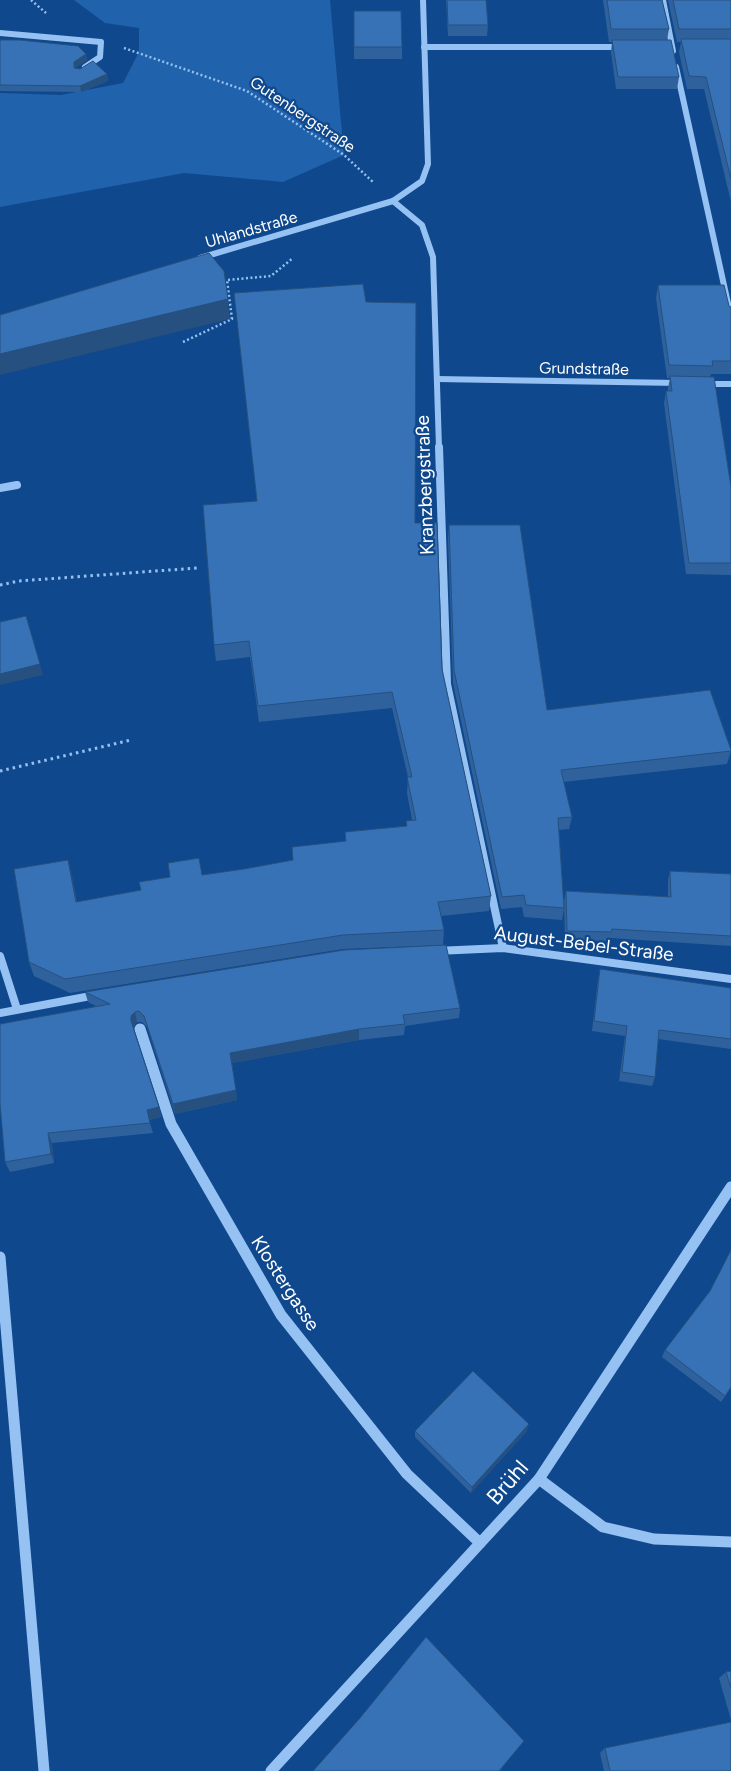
<svg xmlns="http://www.w3.org/2000/svg" width="731" height="1771" font-family="Figtree,sans-serif">
  <style>
    .green { fill: #2162ac }
    .lines { fill: none; stroke-linecap: round; stroke-linejoin: round }
    .path-far1 { stroke: #96c1f3; stroke-width: 2.5; stroke-dasharray: 2 2.5; stroke-linecap: butt }
    .path { stroke: #96c1f3; stroke-width: 3; stroke-dasharray: 2.5 4; stroke-linecap: butt }
    .minor-far2 { stroke: #96c1f3; stroke-width: 6 }
    .minor-far1 { stroke: #96c1f3; stroke-width: 8 }
    .minor { stroke: #96c1f3; stroke-width: 11 }
    .wall { fill: #2f629d }
    .shaded-wall { fill: #26507f }
    .building { fill: #3772b6; stroke: #26507f }
    .labels { text-anchor: middle; stroke-width: 4.5; stroke-linejoin: round; paint-order: stroke }
    .far-street-label { font-size: 16px; fill: #fff; stroke: #0f488c }
    .street-label { font-size: 19px; fill: #fff; stroke: #0f488c }
    .near-street-label { font-size: 22px; fill: #fff; stroke: #0f488c }
  </style>
  <rect width="100%" height="100%" fill="#0f488c"/>
  <!-- green -->
  <path class="green" d="M 74,0 L 330,0 L 344,155 L 283,182 L 184,173 L 0,207 L 0,93 L 61,95 L 123,83 L 139,52 L 139,28 L 105,23 Z"/>
  <g class="lines">
    <!-- path-far1 -->
    <g class="path-far1">
      <path d="M 31,0 L 46,13"/>
      <path d="M 124,48 L 247,91 L 344,155 L 373,182"/>
      <path d="M 183,342 L 232,319 L 227,280 L 271,276 L 293,258"/>
    </g>
    <!-- path -->
    <g class="path">
      <path d="M 0,585 L 19,581 L 197,568"/>
      <path d="M 0,771 L 131,740"/>
    </g>
    <!-- minor-far2 -->
    <g class="minor-far2">
      <path d="M 663,0 L 673,51"/>
      <path d="M 0,33 L 101,42 L 100,57 L 85,67"/>
      <path d="M 424,47 L 624,47"/>
      <path d="M 676,67 L 731,317"/>
      <path d="M 393,201 L 422,225 L 433,257 L 439,448"/>
      <path d="M 200,258 L 393,201 L 422,181 L 428,164 L 423,0"/>
      <path d="M 437,379 L 679,383"/>
      <path d="M 704,384 L 731,384"/>
    </g>
    <!-- minor-far1 -->
    <g class="minor-far1">
      <path d="M 439,447 L 447,684 L 503,948"/>
      <path d="M 0,488 L 17,485"/>
      <path d="M 436,951 L 503,948 L 731,979"/>
      <path d="M 0,956 L 17,1009"/>
      <path d="M 0,1013 L 96,995"/>
    </g>
    <!-- minor -->
    <g class="minor">
      <path d="M 140,1029 L 171,1124 L 281,1315 L 407,1474 L 480,1543"/>
      <path d="M 0,1257 L 44,1771"/>
      <path d="M 539,1479 L 603,1527 L 654,1539 L 731,1542"/>
      <path d="M 271,1771 L 539,1479 L 731,1187"/>
    </g>
  </g>
  <!-- wall -->
  <g class="wall">
    <path d="M 446,0 L 486,0 L 488,25 L 487,36 L 448,36 Z"/>
    <path d="M 603,0 L 662,0 L 669,29 L 667,40 L 679,77 L 677,89 L 616,89 L 611,52 L 612,42 L 609,42 Z"/>
    <path d="M 668,0 L 731,0 L 731,202 L 704,89 L 687,89 L 679,52 L 681,42 L 677,42 Z"/>
    <path d="M 354,11 L 402,47 L 402,59 L 354,59 Z"/>
    <path d="M 0,40 L 86,54 L 87,60 L 75,68 L 107,74 L 108,81 L 81,92 L 0,91 Z"/>
    <path d="M 658,285 L 731,307 L 731,374 L 711,374 L 710,377 L 731,487 L 731,575 L 686,574 L 664,403 L 666,391 L 668,391 L 668,388 L 670,378 L 667,378 L 656,298 Z"/>
    <path d="M 234,293 L 366,302 L 415,523 L 442,669 L 491,896 L 489,911 L 441,916 L 444,930 L 443,945 L 343,949 L 70,993 L 34,976 L 29,962 L 68,860 L 77,902 L 141,890 L 202,875 L 244,869 L 293,860 L 345,841 L 345,832 L 406,826 L 406,821 L 412,820 L 407,793 L 408,777 L 392,708 L 259,722 L 250,657 L 216,661 L 214,645 L 257,501 Z"/>
    <path d="M 449,525 L 547,710 L 731,750 L 727,764 L 563,782 L 572,817 L 569,829 L 559,830 L 564,908 L 562,920 L 524,917 L 522,907 L 501,909 L 453,683 L 448,539 Z"/>
    <path d="M 670,871 L 731,874 L 731,946 L 610,938 L 609,941 L 565,940 L 564,901 L 566,891 L 668,897 L 668,880 Z"/>
    <path d="M 600,969 L 731,988 L 731,1049 L 658,1039 L 655,1077 L 652,1086 L 619,1081 L 625,1036 L 592,1031 L 598,979 Z"/>
    <path d="M 85,992 L 460,1008 L 459,1018 L 405,1026 L 404,1035 L 359,1040 L 232,1063 L 237,1100 L 175,1114 L 147,1027 L 142,1022 L 137,1022 L 133,1027 L 133,1028 L 159,1107 L 161,1117 L 149,1120 L 153,1133 L 52,1143 L 54,1163 L 10,1172 L 5,1162 L 96,1006 L 88,1002 Z"/>
    <path d="M 731,1250 L 731,1388 L 721,1402 L 662,1357 L 665,1350 L 710,1291 Z"/>
    <path d="M 415,1431 L 527,1431 L 471,1493 L 415,1437 Z"/>
    <path d="M 731,1671 L 731,1720 L 719,1678 L 726,1672 Z"/>
    <path d="M 605,1748 L 731,1771 L 604,1771 L 600,1753 Z"/>
  </g>
  <!-- shaded-wall -->
  <g class="shaded-wall">
    <path d="M 86,54 L 87,60 L 75,68 L 74,62 Z"/>
    <path d="M 107,74 L 108,81 L 81,92 L 80,86 Z"/>
    <path d="M 228,299 L 230,319 L 0,375 L 0,354 Z"/>
    <path d="M 40,664 L 43,675 L 0,685 L 0,674 Z"/>
    <path d="M 68,860 L 72,875 L 80,916 L 76,902 Z"/>
    <path d="M 135,1012 L 137,1022 L 133,1027 L 133,1031 L 131,1021 L 131,1016 Z"/>
    <path d="M 359,1029 L 359,1040 L 232,1063 L 230,1053 Z"/>
    <path d="M 236,1090 L 237,1100 L 175,1114 L 173,1104 Z"/>
    <path d="M 159,1107 L 161,1117 L 149,1120 L 147,1110 Z"/>
    <path d="M 48,1133 L 52,1143 L 54,1163 L 51,1154 Z"/>
    <path d="M 529,1424 L 527,1431 L 471,1493 L 472,1487 Z"/>
    <path d="M 524,1741 L 500,1771 L 499,1771 Z"/>
  </g>
  <!-- building -->
  <g class="building">
    <path d="M 447,0 L 486,0 L 488,25 L 448,25 Z"/>
    <path d="M 607,0 L 662,0 L 669,29 L 611,29 Z"/>
    <path d="M 673,0 L 731,0 L 731,29 L 679,29 Z"/>
    <path d="M 354,11 L 401,11 L 402,47 L 354,47 Z"/>
    <path d="M 681,39 L 731,39 L 731,179 L 706,77 L 689,76 Z"/>
    <path d="M 0,40 L 20,40 L 78,46 L 86,54 L 74,62 L 74,68 L 80,69 L 93,61 L 107,74 L 80,86 L 0,85 Z"/>
    <path d="M 612,40 L 671,40 L 679,77 L 618,77 Z"/>
    <path d="M 209,253 L 224,271 L 228,299 L 0,354 L 0,315 Z"/>
    <path d="M 363,284 L 366,302 L 416,303 L 415,523 L 437,523 L 442,669 L 491,896 L 438,902 L 444,930 L 343,935 L 65,979 L 29,962 L 14,869 L 68,860 L 76,902 L 141,890 L 139,882 L 170,877 L 168,863 L 199,858 L 202,875 L 244,869 L 293,860 L 292,847 L 346,841 L 345,832 L 407,826 L 406,821 L 416,820 L 407,777 L 412,777 L 392,692 L 258,706 L 249,641 L 214,645 L 203,505 L 257,501 L 234,293 Z"/>
    <path d="M 658,285 L 724,285 L 729,306 L 731,307 L 731,361 L 712,361 L 713,366 L 669,365 Z"/>
    <path d="M 670,376 L 714,377 L 731,487 L 731,563 L 689,563 L 666,391 L 672,391 Z"/>
    <path d="M 449,525 L 520,525 L 547,710 L 710,690 L 731,750 L 731,751 L 561,770 L 572,817 L 558,818 L 564,908 L 526,905 L 524,895 L 502,897 L 454,670 Z"/>
    <path d="M 26,616 L 40,664 L 0,674 L 0,622 Z"/>
    <path d="M 670,871 L 731,874 L 731,936 L 612,929 L 611,932 L 567,931 L 566,891 L 671,897 Z"/>
    <path d="M 446,945 L 460,1008 L 403,1015 L 405,1024 L 359,1029 L 230,1053 L 236,1090 L 173,1104 L 144,1016 L 139,1011 L 135,1012 L 131,1016 L 131,1021 L 159,1107 L 147,1110 L 150,1123 L 48,1133 L 51,1154 L 5,1162 L 0,1104 L 0,1024 L 110,1004 L 85,992 L 344,950 Z"/>
    <path d="M 600,969 L 731,988 L 731,1039 L 659,1030 L 655,1077 L 622,1072 L 627,1026 L 594,1021 Z"/>
    <path d="M 731,1250 L 731,1387 L 725,1396 L 665,1350 L 710,1291 Z"/>
    <path d="M 473,1371 L 529,1424 L 472,1487 L 415,1431 Z"/>
    <path d="M 426,1637 L 524,1741 L 499,1771 L 313,1771 L 360,1718 Z"/>
    <path d="M 731,1671 L 731,1688 L 726,1672 Z"/>
    <path d="M 731,1722 L 731,1771 L 610,1771 L 605,1748 Z"/>
  </g>
  <g class="labels">
    <!-- far-street labels -->
    <g class="far-street-label">
      <text transform="translate(303 114) rotate(34)" y="6">Gutenbergstraße</text>
      <text transform="translate(251 229) rotate(-16)" y="6">Uhlandstraße</text>
      <text transform="translate(584 368) rotate(1)" y="6">Grundstraße</text>
    </g>
    <!-- street labels -->
    <g class="street-label">
      <text transform="translate(424 485) rotate(-92)" y="7">Kranzbergstraße</text>
      <text transform="translate(584 943) rotate(7)" y="7">August-Bebel-Straße</text>
      <text transform="translate(286 1283) rotate(57)" y="7">Klostergasse</text>
    </g>
    <!-- near-street labels -->
    <g class="near-street-label">
      <text transform="translate(507 1482) rotate(-49)" y="8">Brühl</text>
    </g>
  </g>
</svg>
